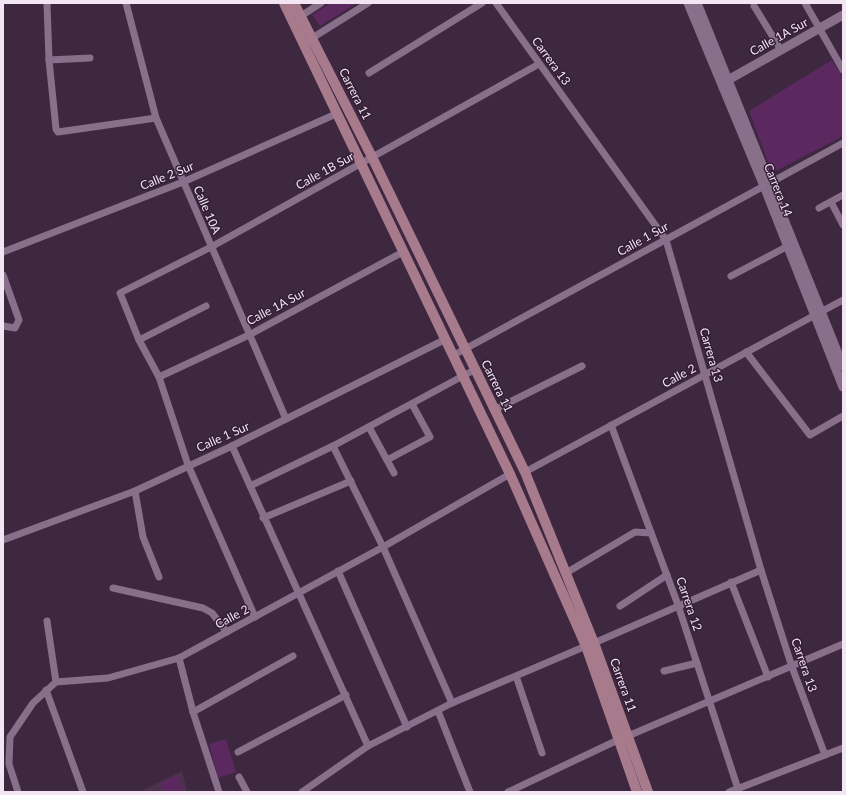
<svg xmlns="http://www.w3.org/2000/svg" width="846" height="795" font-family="Lato,sans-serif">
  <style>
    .built { fill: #4d324f }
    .green { fill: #5b2960 }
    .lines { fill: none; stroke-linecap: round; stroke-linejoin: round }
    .minor { stroke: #886f8a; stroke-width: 7 }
    .tertiary { stroke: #886f8a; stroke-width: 9 }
    .secondary { stroke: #a87b8c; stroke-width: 10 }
    .labels { text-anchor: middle; stroke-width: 3; stroke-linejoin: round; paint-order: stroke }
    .street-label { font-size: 12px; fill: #f4e5f5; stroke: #331e35 }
  </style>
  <rect width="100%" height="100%" fill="#3e2840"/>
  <!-- built -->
  <path class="built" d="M 182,771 L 187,792 L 139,792 Z"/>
  <!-- green -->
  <g class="green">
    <path d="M 331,3 L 357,3 L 320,26 L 312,15 Z"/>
    <path d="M 832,60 L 843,78 L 843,136 L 772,173 L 749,111 Z"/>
    <path d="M 226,739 L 236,772 L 218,778 L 209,744 Z"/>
    <path d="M 178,776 L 183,792 L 164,792 L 161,782 Z"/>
  </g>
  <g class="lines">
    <!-- minor -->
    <g class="minor">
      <path d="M 47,3 L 49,60 L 56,129 L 58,132 L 156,118"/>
      <path d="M 126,3 L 156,118 L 286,419"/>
      <path d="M 496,3 L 666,240 L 761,570 L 792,667 L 825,755"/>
      <path d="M 805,3 L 843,70"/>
      <path d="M 754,6 L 781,50"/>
      <path d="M 301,16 L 321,3"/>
      <path d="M 309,40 L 368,3"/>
      <path d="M 49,60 L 90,58"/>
      <path d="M 369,73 L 482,3"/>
      <path d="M 831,202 L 843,225"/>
      <path d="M 819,208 L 843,195"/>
      <path d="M 3,252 L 183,182 L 336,114"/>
      <path d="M 3,275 L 19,320 L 15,328 L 3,326"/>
      <path d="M 731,276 L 788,246"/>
      <path d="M 139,340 L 206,306"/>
      <path d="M 746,352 L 810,435 L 843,416"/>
      <path d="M 454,355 L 843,143"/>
      <path d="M 159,377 L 249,335 L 403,252"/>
      <path d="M 494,410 L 582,366"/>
      <path d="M 611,425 L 678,605 L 739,792"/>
      <path d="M 369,427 L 394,473"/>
      <path d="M 232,446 L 368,746"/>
      <path d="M 333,446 L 383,547 L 452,703"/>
      <path d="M 387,460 L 430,437 L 412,404"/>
      <path d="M 525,472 L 843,300"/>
      <path d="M 250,486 L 333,446 L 474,370"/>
      <path d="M 135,491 L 143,537 L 159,577"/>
      <path d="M 263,518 L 351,481"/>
      <path d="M 3,540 L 135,491 L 232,446 L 446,339"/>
      <path d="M 338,571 L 407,727"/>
      <path d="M 566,573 L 635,532 L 651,533"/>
      <path d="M 731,582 L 768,677"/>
      <path d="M 113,588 L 203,608 L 212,613 L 227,632"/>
      <path d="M 620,606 L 667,575"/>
      <path d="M 255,617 L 188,465 L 159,377 L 139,340 L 120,293 L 211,247 L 539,64"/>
      <path d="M 47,621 L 56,682"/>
      <path d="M 594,643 L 761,570"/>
      <path d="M 179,658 L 193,712 L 219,792"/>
      <path d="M 664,671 L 697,663"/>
      <path d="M 516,676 L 542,753"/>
      <path d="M 46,690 L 83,792"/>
      <path d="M 438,711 L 470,792"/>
      <path d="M 193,712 L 293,656"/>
      <path d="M 628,736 L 843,644"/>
      <path d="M 238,752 L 346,695"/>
      <path d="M 239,777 L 247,792"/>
      <path d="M 18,792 L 9,764 L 10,737 L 33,703 L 56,682 L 108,678 L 179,658 L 383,547 L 510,474"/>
      <path d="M 302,792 L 368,746 L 452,703 L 586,646"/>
      <path d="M 508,792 L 620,739"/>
      <path d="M 729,792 L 843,748"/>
    </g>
    <!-- tertiary -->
    <g class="tertiary">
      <path d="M 688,3 L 764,186 L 843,387"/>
      <path d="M 697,3 L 843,366"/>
      <path d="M 728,80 L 843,15"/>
    </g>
    <!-- secondary -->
    <g class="secondary">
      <path d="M 284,3 L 510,474 L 586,646 L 637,792"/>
      <path d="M 294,3 L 372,157 L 525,472 L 594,643 L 648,792"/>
    </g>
  </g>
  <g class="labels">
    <!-- street labels -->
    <g class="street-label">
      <text transform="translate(779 37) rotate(-29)" y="4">Calle 1A Sur</text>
      <text transform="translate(551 61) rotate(54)" y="4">Carrera 13</text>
      <text transform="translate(355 94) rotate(63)" y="4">Carrera 11</text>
      <text transform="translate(325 171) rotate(-29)" y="4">Calle 1B Sur</text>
      <text transform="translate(167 176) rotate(-22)" y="4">Calle 2 Sur</text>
      <text transform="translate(778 190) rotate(68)" y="4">Carrera 14</text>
      <text transform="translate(207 210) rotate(67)" y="4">Calle 10A</text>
      <text transform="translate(643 239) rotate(-29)" y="4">Calle 1 Sur</text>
      <text transform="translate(276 307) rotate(-28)" y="4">Calle 1A Sur</text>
      <text transform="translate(711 355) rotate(74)" y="4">Carrera 13</text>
      <text transform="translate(679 376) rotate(-28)" y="4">Calle 2</text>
      <text transform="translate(497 386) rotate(64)" y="4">Carrera 11</text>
      <text transform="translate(223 437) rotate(-24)" y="4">Calle 1 Sur</text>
      <text transform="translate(689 604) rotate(71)" y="4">Carrera 12</text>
      <text transform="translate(232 617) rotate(-28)" y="4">Calle 2</text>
      <text transform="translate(804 665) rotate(71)" y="4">Carrera 13</text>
      <text transform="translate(623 685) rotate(70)" y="4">Carrera 11</text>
    </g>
  </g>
  <!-- border -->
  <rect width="846" height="795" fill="none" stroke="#f4e5f5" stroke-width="8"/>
</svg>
